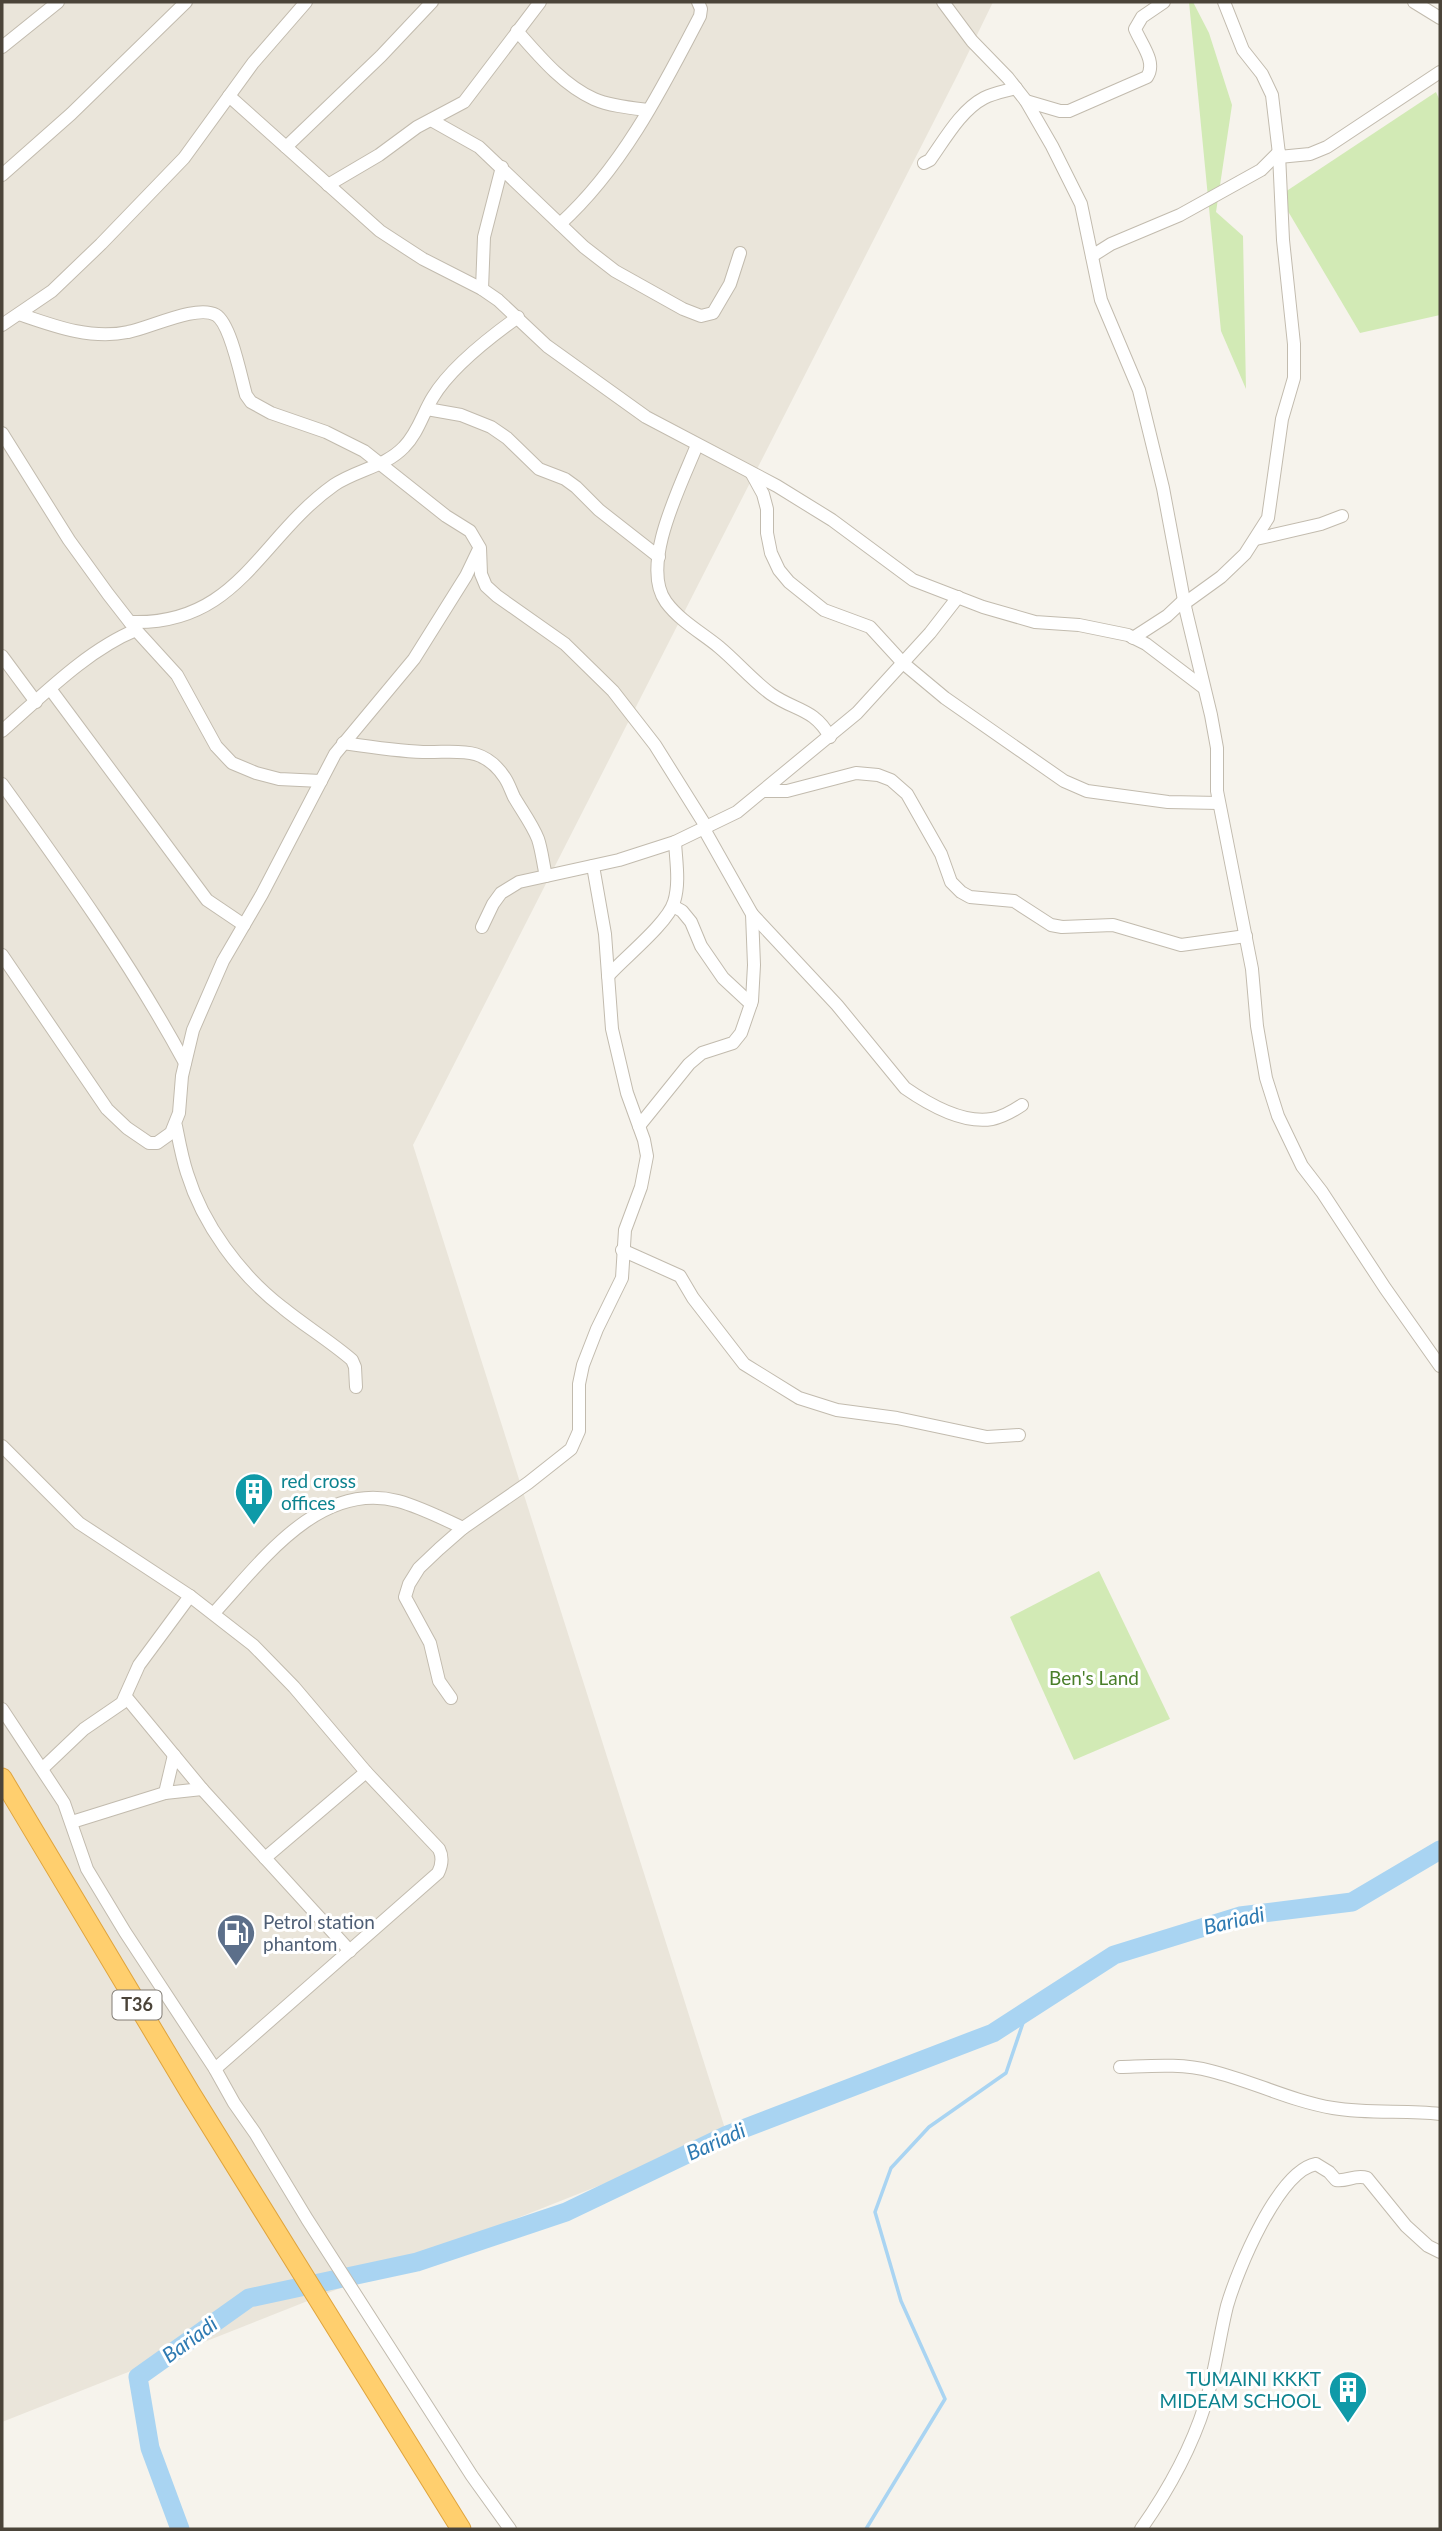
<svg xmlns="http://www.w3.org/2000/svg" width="1442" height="2531" font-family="Lato,sans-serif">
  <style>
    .residential { fill: #eae5da }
    .green { fill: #d2eab5 }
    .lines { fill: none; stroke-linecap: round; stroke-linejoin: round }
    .stream { stroke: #a9d4f2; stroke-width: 3.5 }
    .river { stroke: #a9d4f2; stroke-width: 19 }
    .minor-casing { stroke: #c2bbae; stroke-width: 14 }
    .highway-casing { stroke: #e0a43c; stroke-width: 21 }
    .minor { stroke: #fff; stroke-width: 12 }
    .highway { stroke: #ffcf6e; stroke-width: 19 }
    .labels { text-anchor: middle; stroke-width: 6; stroke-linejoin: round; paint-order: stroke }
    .shield { fill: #fff; stroke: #817c74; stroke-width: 2 }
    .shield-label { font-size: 18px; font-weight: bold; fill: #4b4439 }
    .culture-label { font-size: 19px; fill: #0d838f; stroke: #fff; text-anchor: start }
    .park-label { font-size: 19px; fill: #4a7f2a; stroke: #fff }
    .service-label { font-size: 19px; fill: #4e5e75; stroke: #fff; text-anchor: start }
    .water-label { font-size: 21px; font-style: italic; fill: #2e7ab2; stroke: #fff }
  </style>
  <rect width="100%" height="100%" fill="#f6f3ec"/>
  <!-- residential -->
  <path class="residential" d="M 2,2 L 993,2 L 958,74 L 413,1145 L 727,2135 L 2,2422 Z"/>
  <!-- green -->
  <g class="green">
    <path d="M 1189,2 L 1193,2 L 1209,33 L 1232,105 L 1216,212 L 1243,236 L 1246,389 L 1221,331 Z"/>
    <path d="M 1436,92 L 1440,101 L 1440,315 L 1360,333 L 1279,196 Z"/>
    <path d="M 1099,1571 L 1170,1719 L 1074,1760 L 1010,1617 Z"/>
  </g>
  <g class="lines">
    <!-- stream -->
    <path class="stream" d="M 866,2529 L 945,2399 L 901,2301 L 875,2212 L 891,2168 L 929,2127 L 1006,2073 L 1027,2011"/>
    <!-- river -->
    <path class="river" d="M 180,2529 L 150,2448 L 138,2377 L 249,2298 L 417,2262 L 566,2212 L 727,2135 L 993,2033 L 1114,1955 L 1240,1916 L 1352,1902 L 1440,1850"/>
    <!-- minor casing -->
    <g class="minor-casing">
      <g id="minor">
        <path d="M 943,2 L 972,41 L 1008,78 L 1026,101 L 1052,146 L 1081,204 L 1101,300 L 1139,390 L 1163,488 L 1186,611 L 1211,715 L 1217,748 L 1217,791 L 1252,969 L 1257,1026 L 1266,1078 L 1278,1116 L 1302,1166 L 1322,1192 L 1385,1288 L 1440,1366"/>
        <path d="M 1414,2 L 1440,18"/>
        <path d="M 517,31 C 539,56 563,85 594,99 C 610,106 631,108 648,110"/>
        <path d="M 2,47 L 58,2"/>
        <path d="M 229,96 L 380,231 L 423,259 L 482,289 L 498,300 L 547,346 L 646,417 L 777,486 L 832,520 L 913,580 L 983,607 L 1035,622 L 1079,625 L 1128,635 L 1146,644 L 1204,688"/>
        <path d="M 1026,101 L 1060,111 L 1069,111 L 1147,77 C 1157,62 1141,44 1135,29 L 1142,17 L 1164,2"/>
        <path d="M 431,120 L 479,147 L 584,247 L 615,271 L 683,309 L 701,316 L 713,313 L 730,284 L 740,253"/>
        <path d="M 286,147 L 381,56 L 432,2"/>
        <path d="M 1279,157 L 1310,154 L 1327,147 L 1440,72"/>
        <path d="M 924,163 L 930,160 C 945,139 961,110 984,98 C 994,93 1006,91 1016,88"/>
        <path d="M 2,175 L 71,114 L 186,2"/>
        <path d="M 328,185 L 379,155 L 417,127 L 464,102 L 540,2"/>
        <path d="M 560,224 C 622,168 662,89 700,16 L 701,9 L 698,2"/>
        <path d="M 1092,256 L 1111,244 L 1180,215 L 1261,170 L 1279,152"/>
        <path d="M 482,289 L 484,237 L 502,167"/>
        <path d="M 19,314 C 54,326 91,340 128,332 C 150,328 197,304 216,315 C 231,324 241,378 246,395 L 251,402 L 271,413 L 326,432 L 364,451 L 446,516 L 470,531 L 480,548 L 481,574 L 486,586 L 497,596 L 565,644 L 613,691 L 655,745 L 707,828"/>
        <path d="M 2,325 L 52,291 L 101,244 L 184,158 L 253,63 L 306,2"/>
        <path d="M 427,409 L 461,415 L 491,427 L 507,438 L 539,469 L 565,479 L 576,487 L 599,510 L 659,557"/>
        <path d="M 2,433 L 69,540 L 108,594 L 136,630 L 177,675 L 216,746 L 232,763 L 256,773 L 279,779 L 321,781"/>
        <path d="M 697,445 C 682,483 639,565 666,602 C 680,621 702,633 719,647 C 737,662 752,680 771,694 C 795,711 814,708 830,737"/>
        <path d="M 752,474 L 763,494 L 767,509 L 767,533 L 771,553 L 779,570 L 789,582 L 824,610 L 870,627 L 903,663 L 945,698 L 1064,781 L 1087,791 L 1168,802 L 1219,803"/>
        <path d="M 1256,539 L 1321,524 L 1342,516"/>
        <path d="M 1185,603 L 1221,577 L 1245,554 L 1268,518 L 1282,419 L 1294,378 L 1294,344 L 1283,240 L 1279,154 L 1272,95 L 1262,74 L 1243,50 L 1224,2"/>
        <path d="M 130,622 C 238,626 259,538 334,485 C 356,470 385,467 404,447 C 418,433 423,413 433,397 C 451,367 490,337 518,317"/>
        <path d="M 1133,638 L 1167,616 L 1184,600"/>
        <path d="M 2,656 L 36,702"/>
        <path d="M 51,690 L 207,900 L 244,925"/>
        <path d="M 2,731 C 42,696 87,650 136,630"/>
        <path d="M 343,743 C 370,747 396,751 423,752 C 456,753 483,744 505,778 C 509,784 511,791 514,797 C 522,811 532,824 538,839 C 542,851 543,864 546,876"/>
        <path d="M 2,784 C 67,874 132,965 185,1063"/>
        <path d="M 764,791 L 787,791 L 856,773 L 878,775 L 891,780 L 907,794 L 941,854 L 951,882 L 961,892 L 970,897 L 1014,901 L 1051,925 L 1062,927 L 1113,925 L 1181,945 L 1246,936"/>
        <path d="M 673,906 L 682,911 L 691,922 L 701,946 L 723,978 L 751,1004"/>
        <path d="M 752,914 L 837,1005 L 905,1088 C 928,1104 963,1124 992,1119 C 1003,1117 1013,1111 1022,1105"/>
        <path d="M 482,927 L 493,904 L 501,893 L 519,882 L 619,860 L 675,842 L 737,812 L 857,713 L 930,633 L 958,597"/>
        <path d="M 2,955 L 107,1109 L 127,1128 L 149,1143 L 157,1143 L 171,1133 L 179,1113 L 182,1076 L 193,1030 L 223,961 L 262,894 L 335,754 L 414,659 L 466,576 L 478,551"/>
        <path d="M 608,976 C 624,958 668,923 674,902 C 680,883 676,861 675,842"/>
        <path d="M 176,1126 C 179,1141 182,1158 187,1173 C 203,1225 240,1275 283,1308 C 305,1326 330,1341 352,1360 L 355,1367 L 356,1387"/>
        <path d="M 639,1126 L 689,1064 L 702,1053 L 733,1043 L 741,1033 L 752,1001 L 754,965 L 752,914 L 704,829"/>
        <path d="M 622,1250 L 680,1276 L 693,1298 L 744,1364 L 799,1398 L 837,1410 L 897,1418 L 987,1437 L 1019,1435"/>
        <path d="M 2,1446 L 79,1523 L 190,1596 L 253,1645 L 294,1687 L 366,1772 L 439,1849 C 443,1857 442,1865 438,1873 L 215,2069"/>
        <path d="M 214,1613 C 260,1563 319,1480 398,1501 C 420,1507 442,1518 463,1528"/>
        <path d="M 126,1697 L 202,1789 L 350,1951"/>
        <path d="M 451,1698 L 439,1681 L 430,1643 L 405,1597 L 409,1584 L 419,1568 L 439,1549 L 463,1528 L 528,1483 L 571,1449 L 579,1431 L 579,1384 L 583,1365 L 597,1329 L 622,1278 L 625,1230 L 641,1187 L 647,1156 L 644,1140 L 627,1093 L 612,1029 L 605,934 L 593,866"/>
        <path d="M 2,1709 L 64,1803 L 87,1869 L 125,1932 L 215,2069 L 234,2103 L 255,2133 L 307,2219 L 472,2476 L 510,2529"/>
        <path d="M 43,1768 L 84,1729 L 122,1703 L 139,1665 L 190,1596"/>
        <path d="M 165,1793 L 174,1755"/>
        <path d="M 72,1822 L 165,1793 L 202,1789"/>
        <path d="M 265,1858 L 366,1772"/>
        <path d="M 1120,2067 C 1151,2066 1181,2063 1211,2071 C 1252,2081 1291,2101 1333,2108 C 1369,2114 1405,2110 1440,2114"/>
        <path d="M 1141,2529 C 1167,2492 1191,2449 1205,2405 C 1215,2374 1219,2338 1227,2306 C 1237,2271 1278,2171 1316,2164 L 1329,2172 L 1336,2180 C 1347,2182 1355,2174 1367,2178 L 1406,2226 L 1428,2246 L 1440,2252"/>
      </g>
    </g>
    <!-- highway casing -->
    <g class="highway-casing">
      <path id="highway" d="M 2,1778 L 191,2094 L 461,2529"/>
    </g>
    <!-- minor -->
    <use href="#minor" class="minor"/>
    <!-- highway -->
    <use href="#highway" class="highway"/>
  </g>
  <!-- icons -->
  <defs>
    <g id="building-pin" transform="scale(2.0125)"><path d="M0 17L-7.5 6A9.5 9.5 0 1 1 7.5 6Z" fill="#0f9aa8" stroke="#fff"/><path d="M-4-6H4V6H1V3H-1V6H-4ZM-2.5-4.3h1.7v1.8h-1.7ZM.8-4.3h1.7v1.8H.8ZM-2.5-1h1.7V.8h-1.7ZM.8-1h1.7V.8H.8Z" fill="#fff"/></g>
    <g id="fuel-pin" transform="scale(2.0125)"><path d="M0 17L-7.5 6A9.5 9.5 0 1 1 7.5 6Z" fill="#5c6f8a" stroke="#fff"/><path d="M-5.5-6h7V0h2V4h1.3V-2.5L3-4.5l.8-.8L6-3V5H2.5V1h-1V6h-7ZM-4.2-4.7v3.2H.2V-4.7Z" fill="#fff"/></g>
  </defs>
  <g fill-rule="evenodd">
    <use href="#building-pin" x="254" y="1492"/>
    <use href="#fuel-pin" x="236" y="1933"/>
    <use href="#building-pin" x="1348" y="2390"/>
  </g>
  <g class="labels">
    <!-- shield labels -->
    <rect class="shield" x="112.5" y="1990.5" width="49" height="29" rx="5"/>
    <g class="shield-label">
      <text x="137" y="2011">T36</text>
    </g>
    <!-- culture labels -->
    <g class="culture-label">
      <text x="281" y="1488">red cross<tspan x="281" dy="22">offices</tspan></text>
      <text x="1321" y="2386" text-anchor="end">TUMAINI KKKT<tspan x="1321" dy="22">MIDEAM SCHOOL</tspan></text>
    </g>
    <!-- park labels -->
    <g class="park-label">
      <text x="1094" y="1685">Ben's Land</text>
    </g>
    <!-- service labels -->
    <g class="service-label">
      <text x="263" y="1929">Petrol station<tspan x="263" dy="22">phantom</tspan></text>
    </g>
    <!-- water labels -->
    <g class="water-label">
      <text transform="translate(1234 1921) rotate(-13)" y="7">Bariadi</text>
      <text transform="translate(716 2142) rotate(-24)" y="7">Bariadi</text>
      <text transform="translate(190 2340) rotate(-36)" y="7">Bariadi</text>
    </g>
  </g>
  <!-- border -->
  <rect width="1442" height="2531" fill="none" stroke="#4b4439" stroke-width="7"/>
</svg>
